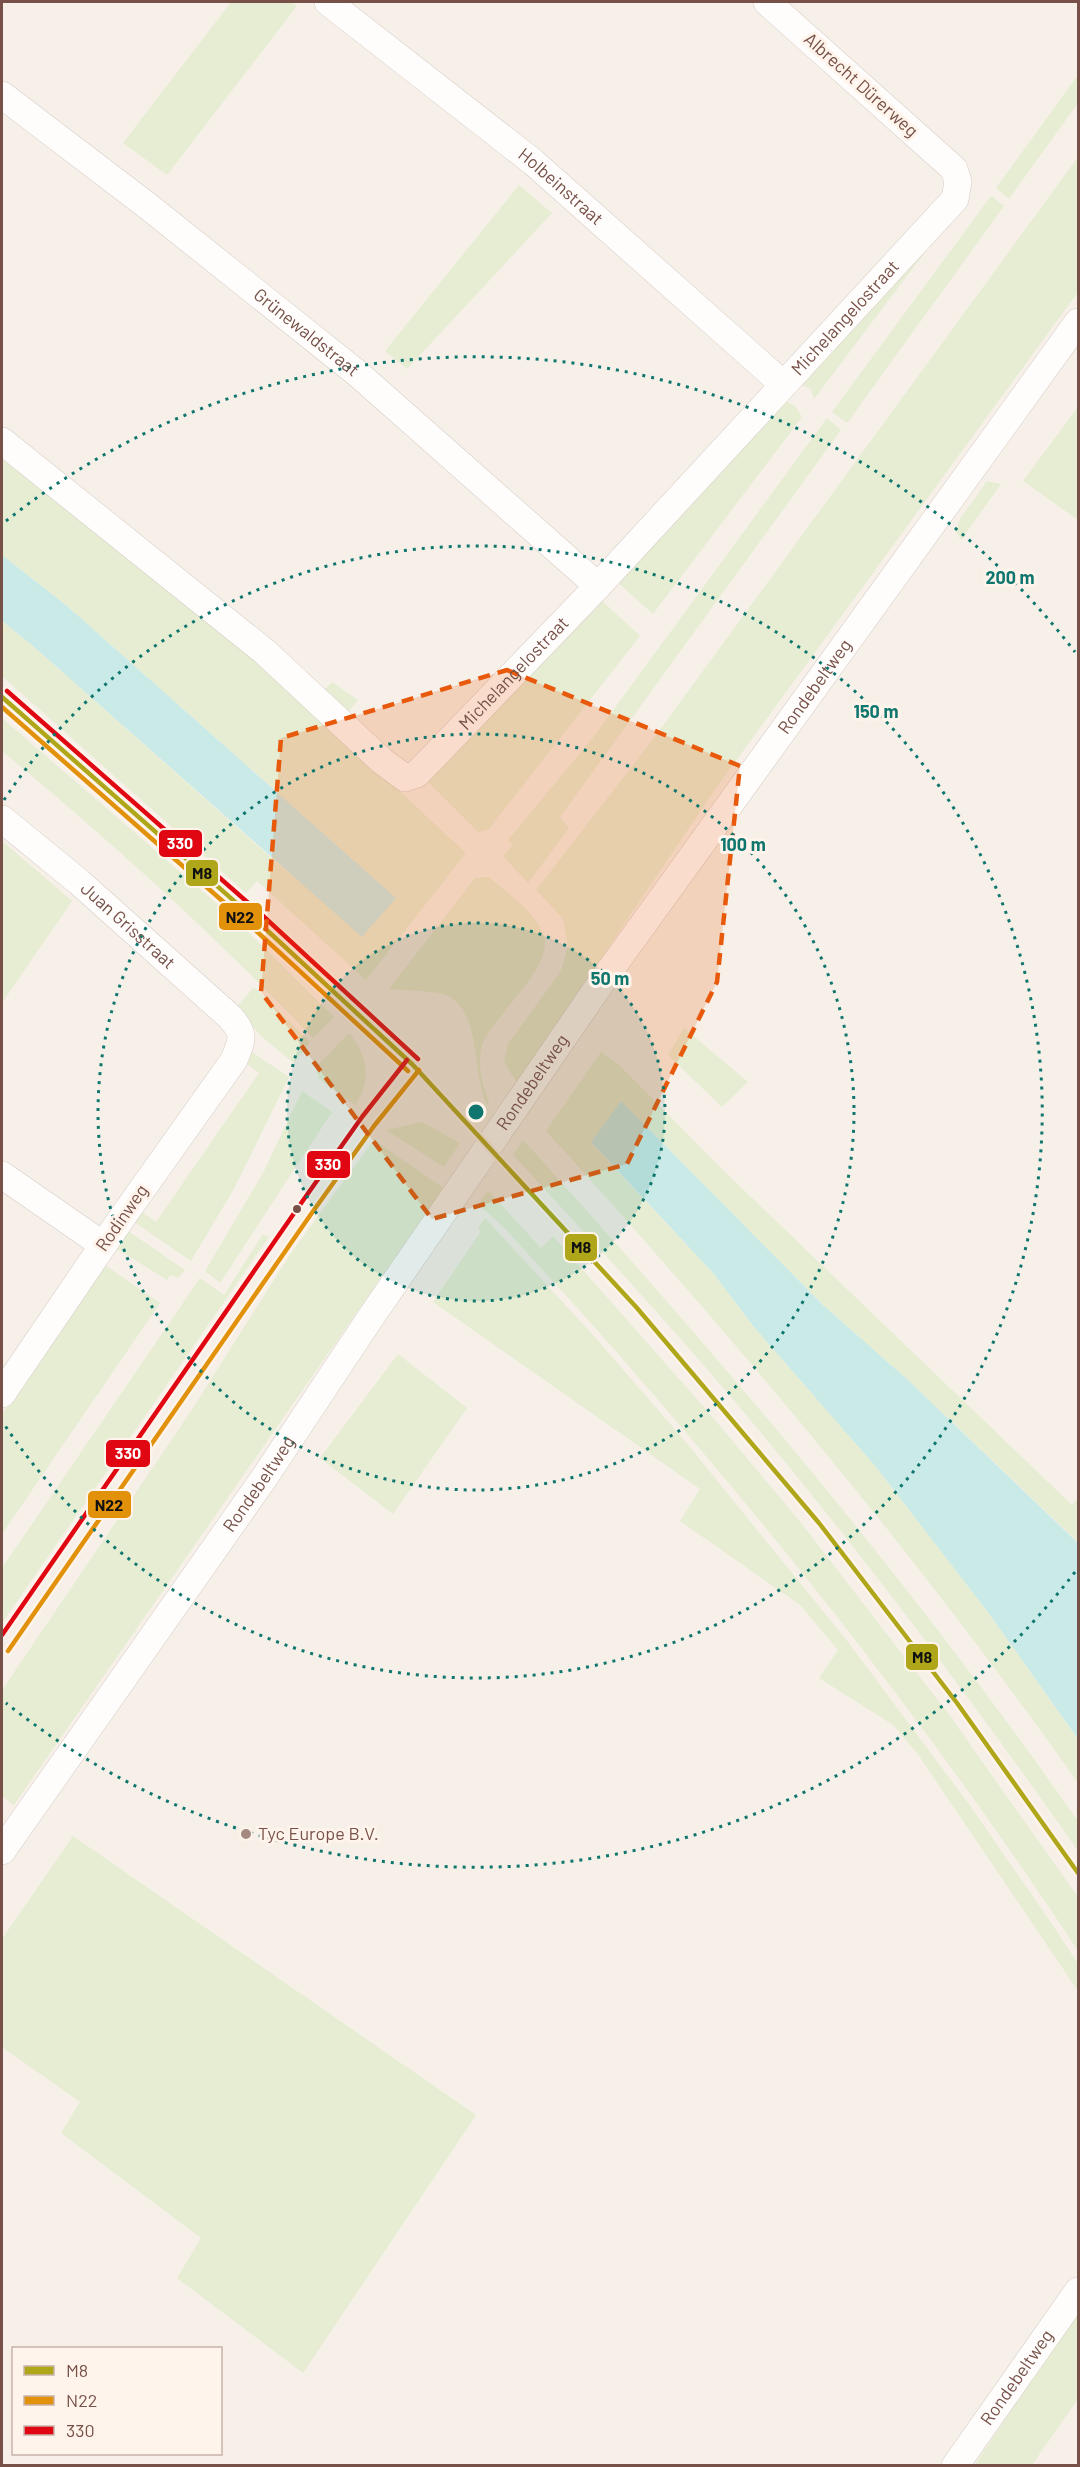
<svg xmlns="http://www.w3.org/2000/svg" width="1080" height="2467" font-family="Barlow,sans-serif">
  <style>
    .green { fill: #e6edd3 }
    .water { fill: #caeae8 }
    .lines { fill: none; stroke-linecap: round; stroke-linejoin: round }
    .minor-casing { stroke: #d6cbc6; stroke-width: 28 }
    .minor { stroke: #fefdfc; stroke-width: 27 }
    .bus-1-casing { stroke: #fff4eb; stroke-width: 9 }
    .bus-2-casing { stroke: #fff4eb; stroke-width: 9 }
    .bus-3-casing { stroke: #fff4eb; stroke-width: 9 }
    .bus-1 { stroke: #afa719; stroke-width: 4.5 }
    .bus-2 { stroke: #e2910b; stroke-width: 4.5 }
    .bus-3 { stroke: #e00713; stroke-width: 4.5 }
    .marked { fill: #e8590c; fill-opacity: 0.2; stroke: #e8590c; stroke-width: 4.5; stroke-dasharray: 12 8; stroke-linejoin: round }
    .ring { fill: none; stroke: #0f766e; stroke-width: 3; stroke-dasharray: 3 6 }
    .bus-dot { fill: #775148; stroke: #fff4eb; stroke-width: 2 }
    .poi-dot { fill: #a48980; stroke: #fff4eb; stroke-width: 2 }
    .labels { text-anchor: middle; stroke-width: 6; stroke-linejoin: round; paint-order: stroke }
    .street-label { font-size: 18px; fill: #775148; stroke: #fff4eb }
    .poi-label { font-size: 18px; fill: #775148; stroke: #fff4eb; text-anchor: start }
    .centre { fill: #0f766e; stroke: #fff4eb; stroke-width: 3 }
    .ring-label { font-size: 18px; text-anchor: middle; font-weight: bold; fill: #0f766e; stroke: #fff4eb; stroke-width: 6; stroke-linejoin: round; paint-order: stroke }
    .line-badge { stroke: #fff4eb; stroke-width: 2 }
    .badge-label { font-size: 16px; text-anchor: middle; font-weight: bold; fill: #fff }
    .pale-badge-label { font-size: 16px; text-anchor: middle; font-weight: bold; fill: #111 }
  </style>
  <rect width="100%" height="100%" fill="#f7f0e9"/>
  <!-- green -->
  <g class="green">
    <path d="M 231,2 L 291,2 L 297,6 L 167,175 L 123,143 Z"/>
    <path d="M 1078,75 L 1078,103 L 1009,199 L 996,188 Z"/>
    <path d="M 1078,157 L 1078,292 L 716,788 L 517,1083 L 504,1062 L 508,1044 L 561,971 L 568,946 L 563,919 L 536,890 L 651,742 Z"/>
    <path d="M 519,185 L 552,213 L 407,369 L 385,351 Z"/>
    <path d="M 991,196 L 1004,206 L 847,423 L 832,412 Z"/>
    <path d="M 962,203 L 814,399 L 811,389 L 795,382 Z"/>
    <path d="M 781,399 L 795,406 L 802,417 L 653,614 L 616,581 Z"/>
    <path d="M 1078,407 L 1078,520 L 1023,481 Z"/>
    <path d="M 827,418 L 841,430 L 560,817 L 569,828 L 528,883 L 503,856 L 513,845 L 508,840 L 595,735 Z"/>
    <path d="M 2,452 L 249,651 L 466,853 L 366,980 L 257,881 L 246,893 L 2,676 L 2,621 L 33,646 L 285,870 L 396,898 L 67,606 L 2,555 Z"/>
    <path d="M 987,481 L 1001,484 L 961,540 L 956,531 L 960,519 Z"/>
    <path d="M 599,598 L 640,636 L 488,830 L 478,832 L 428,782 Z"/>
    <path d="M 332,682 L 358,700 L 348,712 L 321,693 Z"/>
    <path d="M 2,718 L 238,922 L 334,1017 L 313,1038 C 215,936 111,841 2,751 Z"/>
    <path d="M 2,841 L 72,901 L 2,1003 Z"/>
    <path d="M 489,877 C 507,893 533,910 543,933 C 557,964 495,1014 483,1043 C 476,1061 482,1084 489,1101 L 487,1105 C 472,1074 481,1012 448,996 C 436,990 404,991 389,989 L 475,878 Z"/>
    <path d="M 254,987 L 310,1042 L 294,1063 L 262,1037 L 236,1008 Z"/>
    <path d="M 684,1028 L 748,1082 L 722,1107 L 668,1055 Z"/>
    <path d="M 349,1033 C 368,1056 372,1080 355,1105 L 319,1079 L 316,1067 Z"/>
    <path d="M 249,1050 L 289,1077 L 235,1187 L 191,1261 L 134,1222 L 141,1211 L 156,1222 L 259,1073 L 242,1060 Z"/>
    <path d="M 601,1052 L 618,1064 L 727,1174 L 1072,1505 L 1078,1498 L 1078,1542 L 908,1380 L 823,1305 L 621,1101 L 591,1143 L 713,1273 L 754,1327 L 876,1467 L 990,1615 L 1078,1739 L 1078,1783 C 916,1553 735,1339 546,1131 Z"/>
    <path d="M 302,1091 L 332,1112 L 220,1283 L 205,1271 L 263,1173 Z"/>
    <path d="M 422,1122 L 460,1143 L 444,1167 L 386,1130 Z"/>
    <path d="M 374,1140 L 442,1187 L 439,1194 L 14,1805 L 2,1796 L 2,1690 L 191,1411 L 291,1253 Z"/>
    <path d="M 523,1140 C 720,1357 910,1580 1078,1821 L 1078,1851 C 971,1698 858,1548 737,1404 C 665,1319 589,1237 513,1155 Z"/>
    <path d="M 488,1190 L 541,1248 L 553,1236 L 710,1414 L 802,1524 L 950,1716 L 1078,1897 L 1078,1951 C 948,1753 801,1564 645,1385 C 611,1345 575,1305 539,1266 C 520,1245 501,1222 478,1205 Z"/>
    <path d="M 485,1218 L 593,1335 L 685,1441 L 848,1642 L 971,1807 L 1052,1924 L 1078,1964 L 1078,1991 L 917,1753 L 893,1725 L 819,1678 L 838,1650 L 800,1605 L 680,1521 L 700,1489 L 433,1302 L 481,1231 L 478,1228 Z"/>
    <path d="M 128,1231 L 185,1270 L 178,1278 L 171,1275 L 167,1280 L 117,1249 Z"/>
    <path d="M 263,1234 L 269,1237 L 2,1623 L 2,1568 L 200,1278 L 224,1295 Z"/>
    <path d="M 105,1265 L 160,1303 L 2,1534 L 2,1414 Z"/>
    <path d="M 398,1354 L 467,1408 L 393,1514 L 320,1458 Z"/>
    <path d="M 73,1836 L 476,2115 L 303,2373 L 177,2278 L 201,2238 L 61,2133 L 80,2102 L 2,2047 L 2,1939 Z"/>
    <path d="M 1078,2311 L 1078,2399 L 1032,2465 L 974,2466 Z"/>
  </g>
  <!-- water -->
  <g class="water">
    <path d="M 2,555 L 67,606 L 396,898 L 362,937 L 33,646 L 2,621 Z"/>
    <path d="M 621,1101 L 823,1305 L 908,1380 L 1078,1543 L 1078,1739 L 990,1615 L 876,1467 L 754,1327 L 713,1273 L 591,1142 Z"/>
  </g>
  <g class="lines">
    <!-- minor casing -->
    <g class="minor-casing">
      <g id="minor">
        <path id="s1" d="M 328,2 L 533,162 L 783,384"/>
        <path id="s2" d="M 2,95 L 149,207 L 357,373 L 598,586"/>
        <path id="s3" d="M 2,441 L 265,652 L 382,761 L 405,778 L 417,774 L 598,586 L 955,199 L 958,182 L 954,169 L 767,2"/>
        <path id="s4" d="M 2,819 L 79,882 L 230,1017 C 246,1035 242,1039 234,1060 L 121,1219 L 2,1394"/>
        <path d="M 2,1175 L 103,1245"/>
        <path id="s5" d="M 2,1851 L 262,1481 L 371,1317 L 603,980 L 1078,322"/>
        <path id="s6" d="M 955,2466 L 1078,2291"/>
      </g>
    </g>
    <!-- minor -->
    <use href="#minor" class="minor"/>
    <!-- bus-1 casing -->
    <g class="bus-1-casing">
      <path id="bus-1" d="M 2,697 L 257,921 L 413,1065 L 637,1308 L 819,1523 L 957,1703 L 1078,1873"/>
    </g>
    <!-- bus-2 casing -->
    <g class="bus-2-casing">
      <g id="bus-2">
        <path d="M 2,707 L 252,927 L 408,1071"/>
        <path d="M 8,1651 L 309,1217 L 374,1126 L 419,1070"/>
      </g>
    </g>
    <!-- bus-3 casing -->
    <g class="bus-3-casing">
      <g id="bus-3">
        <path d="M 7,691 L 262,915 L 418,1059"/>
        <path d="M 2,1635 L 297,1209 L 362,1117 L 407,1060"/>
      </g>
    </g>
    <!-- bus-1 -->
    <use href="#bus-1" class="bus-1"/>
    <!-- bus-2 -->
    <use href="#bus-2" class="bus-2"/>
    <!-- bus-3 -->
    <use href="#bus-3" class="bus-3"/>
  </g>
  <!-- marked area -->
  <path class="marked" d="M 507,670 L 740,766 L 717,982 L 627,1164 L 432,1219 L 261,992 L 281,738 Z"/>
  <!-- distance rings -->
  <circle cx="476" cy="1112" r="189" fill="#0f766e" fill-opacity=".12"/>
  <g class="ring">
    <circle cx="476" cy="1112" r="189"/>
    <circle cx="476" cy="1112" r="378"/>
    <path d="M4 800A566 566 0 1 1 4 1424"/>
    <path d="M1075 1572A755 755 0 0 1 6 1703M6 521A755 755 0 0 1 1075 652"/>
  </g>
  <!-- markers -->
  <circle class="bus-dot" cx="297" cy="1209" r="5"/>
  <circle class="poi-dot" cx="246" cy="1834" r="6"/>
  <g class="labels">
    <!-- street labels -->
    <g class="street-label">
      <text transform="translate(861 85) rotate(42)" y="6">Albrecht Dürerweg</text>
      <text dy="6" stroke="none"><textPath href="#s1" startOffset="297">Holbeinstraat</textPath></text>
      <text dy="6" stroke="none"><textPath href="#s3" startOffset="1164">Michelangelostraat</textPath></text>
      <text dy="6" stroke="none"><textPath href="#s2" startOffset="386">Grünewaldstraat</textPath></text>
      <text dy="6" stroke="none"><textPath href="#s3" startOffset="678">Michelangelostraat</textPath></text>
      <text dy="6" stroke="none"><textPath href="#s5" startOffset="1420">Rondebeltweg</textPath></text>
      <text dy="6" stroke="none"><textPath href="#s4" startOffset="165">Juan Grisstraat</textPath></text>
      <text dy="6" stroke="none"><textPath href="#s5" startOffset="934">Rondebeltweg</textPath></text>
      <text transform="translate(122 1218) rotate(-55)" y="6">Rodinweg</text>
      <text dy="6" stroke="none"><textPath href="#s5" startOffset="448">Rondebeltweg</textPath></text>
      <text dy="6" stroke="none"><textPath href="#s6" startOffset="108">Rondebeltweg</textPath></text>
    </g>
    <!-- poi labels -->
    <g class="poi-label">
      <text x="258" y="1840">Tyc Europe B.V.</text>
    </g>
  </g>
  <circle cx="476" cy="1112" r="9" class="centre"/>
  <g class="ring-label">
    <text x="1010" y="584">200 m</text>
    <text x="876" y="718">150 m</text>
    <text x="743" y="851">100 m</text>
    <text x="610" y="985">50 m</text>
  </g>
  <g class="line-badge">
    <rect x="158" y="829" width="45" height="29" rx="6" fill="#e00713"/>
    <rect x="185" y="859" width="34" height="28" rx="6" fill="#afa719"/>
    <rect x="218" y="902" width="45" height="29" rx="6" fill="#e2910b"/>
    <rect x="306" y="1150" width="45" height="29" rx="6" fill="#e00713"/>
    <rect x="564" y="1233" width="34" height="29" rx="6" fill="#afa719"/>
    <rect x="105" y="1439" width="46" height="29" rx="6" fill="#e00713"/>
    <rect x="87" y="1490" width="45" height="29" rx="6" fill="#e2910b"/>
    <rect x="905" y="1643" width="34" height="28" rx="6" fill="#afa719"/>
  </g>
  <g class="badge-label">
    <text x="180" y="849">330</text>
    <text x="328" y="1170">330</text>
    <text x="128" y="1459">330</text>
  </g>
  <g class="pale-badge-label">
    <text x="202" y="879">M8</text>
    <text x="240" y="923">N22</text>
    <text x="581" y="1253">M8</text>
    <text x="109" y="1511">N22</text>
    <text x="922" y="1663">M8</text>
  </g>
  <!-- border -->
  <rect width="1080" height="2467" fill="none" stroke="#775148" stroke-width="6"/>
  <!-- legend -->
  <rect x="12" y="2347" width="210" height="108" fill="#fff4eb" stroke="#c9b3aa" stroke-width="1.5"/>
  <rect x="24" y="2366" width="30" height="9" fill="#afa719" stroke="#c9b3aa" stroke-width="1.5"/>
  <text x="66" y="2377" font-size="18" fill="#775148">M8</text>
  <rect x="24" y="2396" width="30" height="9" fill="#e2910b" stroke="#c9b3aa" stroke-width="1.5"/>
  <text x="66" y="2407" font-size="18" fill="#775148">N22</text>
  <rect x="24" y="2426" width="30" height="9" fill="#e00713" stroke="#c9b3aa" stroke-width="1.5"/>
  <text x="66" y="2437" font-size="18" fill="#775148">330</text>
</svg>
